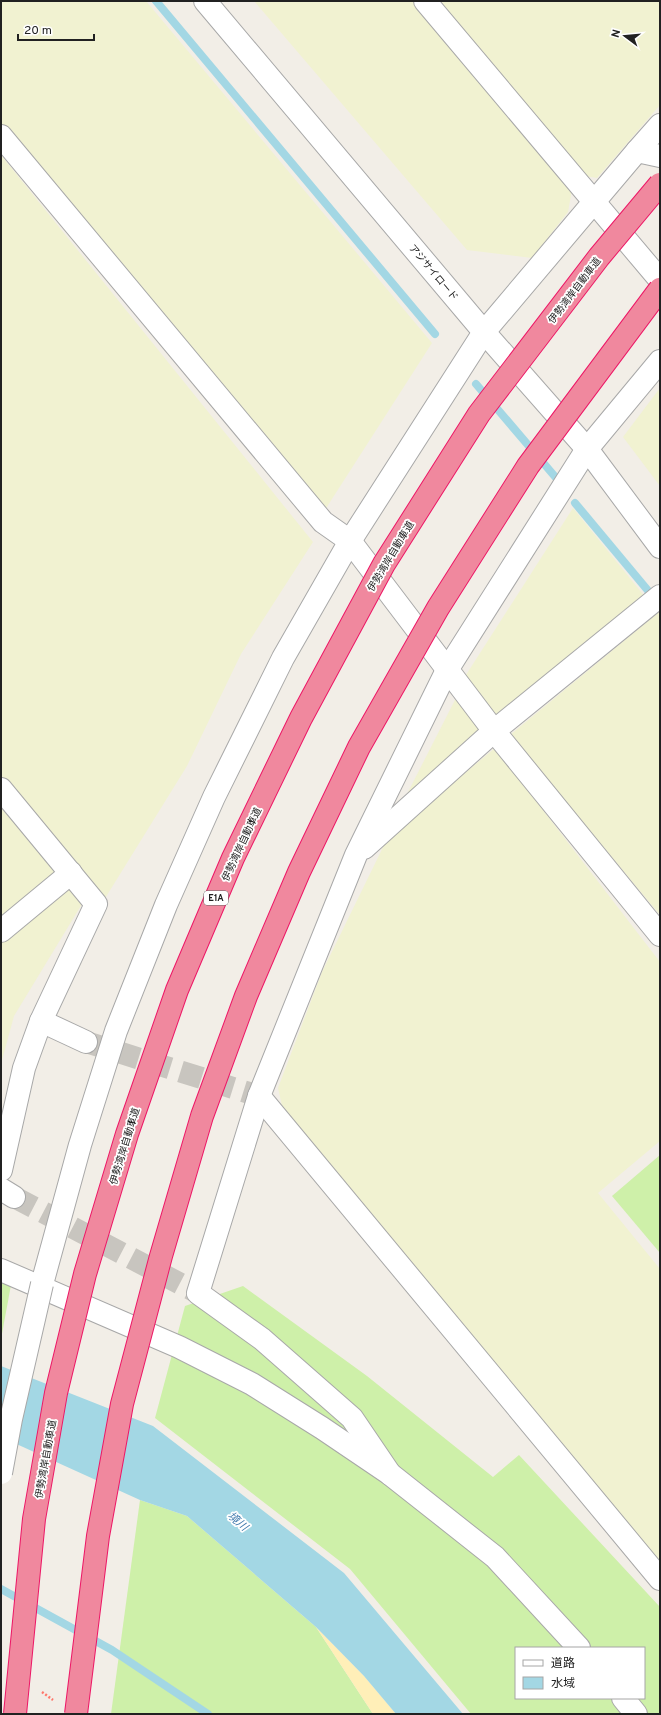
<svg xmlns="http://www.w3.org/2000/svg" width="661" height="1715" font-family="Overpass,'Noto Sans JP',sans-serif">
  <style>
    .farmland { fill: #f1f2d1 }
    .grass { fill: #cef0a9; fill-rule: evenodd }
    .sand { fill: #ffefb8 }
    .water { fill: #a3d7e4 }
    .lines { fill: none; stroke-linecap: round; stroke-linejoin: round }
    .stream { stroke: #a3d7e4; stroke-width: 8 }
    .minor-tunnel { stroke: #c8c5bf; stroke-width: 22; stroke-dasharray: 22 11; stroke-linecap: butt }
    .minor-casing { stroke: #a8a8a8; stroke-width: 24 }
    .tertiary-casing { stroke: #a8a8a8; stroke-width: 24 }
    .path { stroke: #ff766b; stroke-width: 2.5; stroke-dasharray: 2 2; stroke-linecap: butt }
    .minor { stroke: #fff; stroke-width: 22 }
    .tertiary { stroke: #fff; stroke-width: 22 }
    .tertiary-bridge-casing { stroke: #a8a8a8; stroke-width: 24; stroke-linecap: butt }
    .motorway-bridge-casing { stroke: #ed1766; stroke-width: 24; stroke-linecap: butt }
    .tertiary-bridge { stroke: #fff; stroke-width: 22 }
    .motorway-bridge { stroke: #f0889e; stroke-width: 22 }
    .labels { text-anchor: middle; stroke-width: 3.5; stroke-linejoin: round; paint-order: stroke }
    .shield { fill: #fff; stroke: #646464; stroke-width: 1 }
    .shield-label { font-size: 9px; font-weight: bold; fill: #212121 }
    .street-label { font-size: 10px; fill: #212121; stroke: #fff }
    .water-label { font-size: 11px; font-style: italic; fill: #3d77ab; stroke: #fff }
  </style>
  <rect width="100%" height="100%" fill="#f2eee7"/>
  <!-- farmland -->
  <g class="farmland">
    <path d="M 1,1 L 146,1 L 432,343 L 323,513 L 1,125 Z"/>
    <path d="M 254,1 L 413,1 L 572,190 L 568,212 L 532,258 L 467,250 Z"/>
    <path d="M 437,1 L 660,1 L 660,105 L 597,178 L 585,176 Z"/>
    <path d="M 1,155 L 313,542 L 241,654 L 187,766 L 104,900 L 1,776 Z"/>
    <path d="M 660,388 L 660,486 L 623,437 Z"/>
    <path d="M 573,508 L 646,598 L 500,719 L 464,678 Z"/>
    <path d="M 659,612 L 660,613 L 660,915 L 510,735 Z"/>
    <path d="M 457,696 L 485,732 L 405,798 Z"/>
    <path d="M 495,748 L 660,962 L 660,1141 L 598,1193 L 660,1269 L 660,1563 L 283,1110 L 278,1088 L 322,972 L 388,837 Z"/>
    <path d="M 1,805 L 82,904 L 14,1016 L 1,1064 Z"/>
  </g>
  <!-- grass -->
  <g class="grass">
    <path d="M 660,1155 L 660,1253 L 612,1196 Z"/>
    <path d="M 1,1280 L 11,1285 L 1,1339 Z"/>
    <path d="M 243,1286 L 367,1376 L 493,1477 L 519,1455 L 660,1607 L 660,1714 L 471,1714 L 350,1569 L 155,1418 L 185,1306 ZM 516,1648 L 644,1648 L 644,1698 L 516,1698 Z"/>
    <path d="M 140,1500 L 187,1516 L 316,1627 L 373,1714 L 111,1714 Z"/>
  </g>
  <!-- sand -->
  <path class="sand" d="M 316,1627 L 364,1676 L 396,1714 L 373,1714 Z"/>
  <!-- water -->
  <path class="water" d="M 1,1366 L 153,1426 L 344,1573 L 463,1714 L 396,1714 L 364,1676 L 316,1627 L 187,1516 L 140,1500 L 1,1437 Z"/>
  <g class="lines">
    <!-- stream -->
    <g class="stream">
      <path d="M 156,1 L 435,334"/>
      <path d="M 476,384 L 557,479"/>
      <path d="M 575,503 L 650,593"/>
      <path d="M 1,1589 L 112,1650 L 208,1714"/>
    </g>
    <!-- minor-tunnel -->
    <g class="minor-tunnel">
      <path d="M 86,1042 L 259,1096"/>
      <path d="M 14,1197 L 198,1293"/>
    </g>
    <!-- minor casing -->
    <g class="minor-casing">
      <g id="minor">
        <path d="M 425,1 L 660,280"/>
        <path d="M 1,136 L 323,522 L 350,541 L 494,731 L 660,935"/>
        <path d="M 637,151 L 660,125"/>
        <path d="M 1,789 L 96,904 L 41,1021 L 24,1068 L 1,1170"/>
        <path d="M 364,848 L 494,731 L 660,596"/>
        <path d="M 1,931 L 71,873"/>
        <path d="M 41,1021 L 86,1042"/>
        <path d="M 259,1096 L 660,1579"/>
        <path d="M 1,1189 L 14,1197"/>
        <path d="M 1,1270 L 179,1347 L 252,1384 L 322,1428 L 390,1474 L 495,1557 L 579,1648"/>
        <path d="M 390,1474 L 352,1418 L 262,1339 L 198,1293 L 259,1096 L 356,855 L 447,670 L 587,449 L 660,361"/>
        <path d="M 623,1698 L 636,1714"/>
      </g>
    </g>
    <!-- tertiary casing -->
    <g class="tertiary-casing">
      <g id="tertiary">
        <path d="M 205,1 L 484,332 L 587,449 L 660,547"/>
        <path d="M 42,1284 L 80,1145 L 116,1031 L 166,905 L 214,797 L 283,658 L 350,541 L 484,332 L 637,151 L 660,156"/>
      </g>
    </g>
    <!-- path -->
    <path class="path" d="M 42,1692 L 53,1700"/>
    <!-- minor -->
    <use href="#minor" class="minor"/>
    <!-- tertiary -->
    <use href="#tertiary" class="tertiary"/>
    <!-- tertiary-bridge casing -->
    <g class="tertiary-bridge-casing">
      <path id="tertiary-bridge" d="M 1,1473 L 11,1419 L 42,1284"/>
    </g>
    <!-- motorway-bridge casing -->
    <g class="motorway-bridge-casing">
      <g id="motorway-bridge">
        <path d="M 15,1714 L 34,1519 L 56,1393 L 85,1274 L 127,1134 L 177,990 L 233,858 L 301,718 L 384,564 L 479,414 L 599,257 L 660,184"/>
        <path d="M 76,1714 L 98,1536 L 122,1404 L 161,1256 L 202,1116 L 246,996 L 299,872 L 359,747 L 438,608 L 528,466 L 660,289"/>
      </g>
    </g>
    <!-- tertiary-bridge -->
    <use href="#tertiary-bridge" class="tertiary-bridge"/>
    <!-- motorway-bridge -->
    <use href="#motorway-bridge" class="motorway-bridge"/>
  </g>
  <g class="labels">
    <!-- shield labels -->
    <rect class="shield" x="204" y="891" width="24" height="14" rx="3"/>
    <g class="shield-label">
      <text x="216" y="901">E1A</text>
    </g>
    <!-- street labels -->
    <g class="street-label">
      <text transform="translate(434 272) rotate(50)" y="4">アジサイロード</text>
      <text transform="translate(574 290) rotate(-53)" y="4">伊勢湾岸自動車道</text>
      <text transform="translate(390 556) rotate(-59)" y="4">伊勢湾岸自動車道</text>
      <text transform="translate(241 844) rotate(-65)" y="4">伊勢湾岸自動車道</text>
      <text transform="translate(124 1146) rotate(-73)" y="4">伊勢湾岸自動車道</text>
      <text transform="translate(45 1459) rotate(-80)" y="4">伊勢湾岸自動車道</text>
    </g>
    <!-- water labels -->
    <g class="water-label">
      <text transform="translate(238 1521) rotate(41)" y="4">境川</text>
    </g>
  </g>
  <!-- border -->
  <rect width="661" height="1715" fill="none" stroke="#212121" stroke-width="4"/>
  <!-- legend -->
  <rect x="515" y="1647" width="130" height="52" fill="#ffffff" stroke="#a6a6a6"/>
  <rect x="523" y="1660" width="20" height="6" fill="#ffffff" stroke="#a6a6a6"/>
  <text x="551" y="1667" font-size="12" fill="#212121">道路</text>
  <rect x="523" y="1677" width="20" height="12" fill="#a3d7e4" stroke="#a6a6a6"/>
  <text x="551" y="1687" font-size="12" fill="#212121">水域</text>
  <!-- north arrow -->
  <g transform="translate(625 36) rotate(286)" stroke="#ffffff" stroke-width="3" paint-order="stroke">
  <path d="M0-3L7 15L0 10L-7 15Z" fill="#212121"/>
  <text y="-6" font-size="11" font-weight="bold" text-anchor="middle" fill="#212121">N</text>
  </g>
  <!-- scale -->
  <path d="M18 34v6h76v-6" fill="none" stroke="#212121" stroke-width="2"/>
  <text x="24" y="34" font-size="12" fill="#212121" stroke="#ffffff" stroke-width="3" paint-order="stroke">20 m</text>
</svg>
